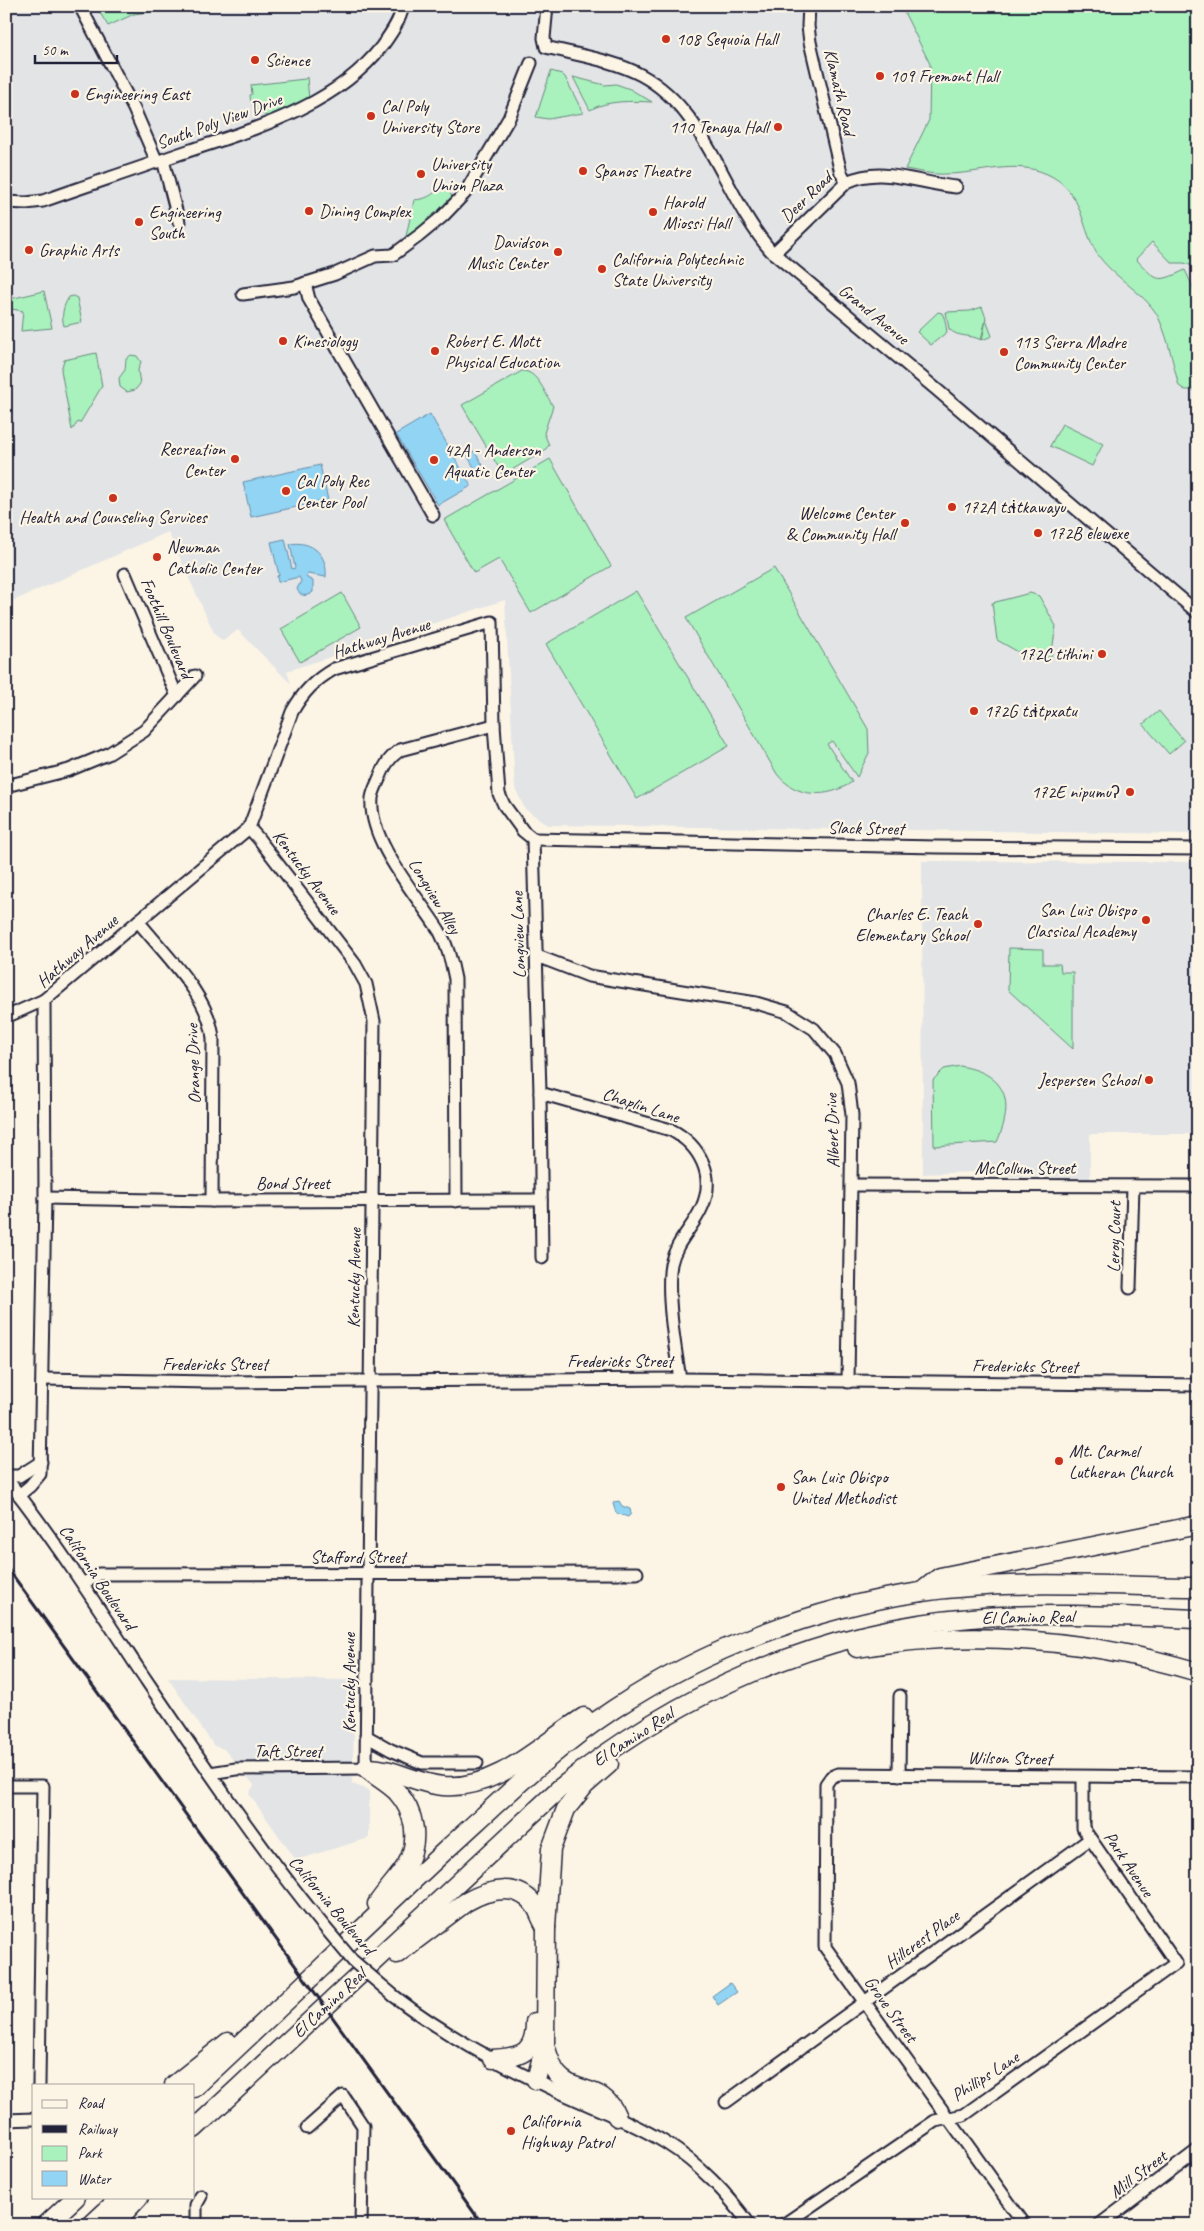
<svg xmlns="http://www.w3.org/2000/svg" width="1204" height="2231" font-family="Caveat,sans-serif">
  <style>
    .built { fill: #e2e4e6 }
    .green { fill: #a9f1bd; stroke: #668a7c }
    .water { fill: #92d4f3; stroke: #658da9 }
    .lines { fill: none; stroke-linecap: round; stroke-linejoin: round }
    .minor-casing { stroke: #22223b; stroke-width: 15 }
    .highway-casing { stroke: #22223b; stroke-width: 21 }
    .minor { stroke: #fcf5e5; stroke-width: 11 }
    .highway { stroke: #fcf5e5; stroke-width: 18 }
    .rail { stroke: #22223b; stroke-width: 3 }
    .minor-bridge-casing { stroke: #22223b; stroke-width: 15; stroke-linecap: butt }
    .minor-bridge { stroke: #fcf5e5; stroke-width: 11 }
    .poi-dot { fill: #c8321e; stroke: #fcf5e5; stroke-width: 2 }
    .labels { text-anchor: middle; stroke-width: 4.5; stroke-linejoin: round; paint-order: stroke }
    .poi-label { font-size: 18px; fill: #22223b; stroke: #fcf5e5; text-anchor: start }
    .street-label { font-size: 18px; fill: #22223b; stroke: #fcf5e5 }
  </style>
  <rect width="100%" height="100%" fill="#fcf5e5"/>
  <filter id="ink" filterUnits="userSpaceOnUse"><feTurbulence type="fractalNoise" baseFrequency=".02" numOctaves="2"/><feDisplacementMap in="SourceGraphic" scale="10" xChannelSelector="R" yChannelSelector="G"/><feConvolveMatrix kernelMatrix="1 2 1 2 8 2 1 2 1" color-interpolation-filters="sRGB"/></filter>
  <g filter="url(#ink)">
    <!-- built -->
    <g class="built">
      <path d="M 6,6 L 1198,6 L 1198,834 L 548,825 L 525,809 L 515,788 L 505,600 L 287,671 L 291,684 L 238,630 L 223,641 L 215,635 L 168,532 L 6,604 Z"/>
      <path d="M 922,861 L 1198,862 L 1198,1134 L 1090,1134 L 1090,1178 L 1007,1176 L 974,1172 L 923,1174 Z"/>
      <path d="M 168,1678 L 356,1680 L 352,1784 L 369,1790 L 369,1838 L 296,1860 L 249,1794 L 254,1785 L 224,1749 L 214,1746 Z"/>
    </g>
    <!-- green -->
    <g class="green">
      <path d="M 100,6 L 159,6 L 148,12 L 134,14 L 108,26 L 97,8 Z"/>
      <path d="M 901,6 L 1198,6 L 1198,268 L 1184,263 L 1172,263 L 1152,242 L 1136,259 C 1157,281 1156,284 1185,270 L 1198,298 L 1198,390 L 1185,390 L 1179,386 C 1173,365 1169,341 1160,321 C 1150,295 1112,278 1096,252 C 1080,224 1083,190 1047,174 C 1014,159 981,174 946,174 C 933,175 918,171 905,169 L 929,120 L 930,64 Z"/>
      <path d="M 551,71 L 562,74 L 565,77 L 583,113 L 548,119 L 536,117 Z"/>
      <path d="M 307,77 L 309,100 L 272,118 C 261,114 250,108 250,95 L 252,94 L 251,85 L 305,79 Z"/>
      <path d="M 573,77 L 605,85 L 616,84 L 630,89 L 652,102 C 633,101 607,100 590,110 Z"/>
      <path d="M 440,187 L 449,191 L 454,201 L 404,245 L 414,200 C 426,199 432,196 440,187 Z"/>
      <path d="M 44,291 L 52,328 L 21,331 L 23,311 L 6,308 L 6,300 Z"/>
      <path d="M 73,296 L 77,298 L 82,322 L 64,326 C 61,316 63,306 69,297 Z"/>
      <path d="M 982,307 L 986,318 L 981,340 C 970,334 958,338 949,329 L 946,312 L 970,311 Z"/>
      <path d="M 938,312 L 942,313 L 945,320 L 947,332 L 931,345 L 917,332 Z"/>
      <path d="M 986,320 L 992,336 L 982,340 Z"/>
      <path d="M 96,353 L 102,386 L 80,423 L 78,422 L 72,430 L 61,370 L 64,360 Z"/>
      <path d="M 131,355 L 137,356 L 141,362 L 138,370 L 140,384 L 135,390 L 127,392 L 120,387 L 119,378 L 125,370 L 126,359 Z"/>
      <path d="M 522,371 C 538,371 545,394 553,406 L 544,433 L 549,445 L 544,451 L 503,475 L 462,405 Z"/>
      <path d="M 1062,424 L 1103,444 L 1092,466 L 1050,446 Z"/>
      <path d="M 550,459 L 611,566 L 531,613 L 499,559 L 474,573 L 444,520 Z"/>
      <path d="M 774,568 L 868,729 L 869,753 L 857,777 L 832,741 L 827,744 L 852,782 C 828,799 796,798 777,774 L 686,618 Z"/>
      <path d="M 636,591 L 729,746 L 637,799 L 546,644 Z"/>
      <path d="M 342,593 L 361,627 L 300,662 L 281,629 Z"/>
      <path d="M 1030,593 L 1039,596 L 1056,626 L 1051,657 L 1029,658 L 997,640 L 992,603 Z"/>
      <path d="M 1159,711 L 1184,741 L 1169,754 L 1143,724 Z"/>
      <path d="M 1009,948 L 1043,949 L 1043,964 L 1060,964 L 1061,972 L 1073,972 L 1073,1049 L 1008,990 Z"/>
      <path d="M 960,1066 C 1007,1074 1015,1102 997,1142 L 934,1146 L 933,1080 L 944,1069 Z"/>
    </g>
    <!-- water -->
    <g class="water">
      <path d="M 430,414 L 471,486 L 438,505 L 396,434 Z"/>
      <path d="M 474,451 L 483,465 L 475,469 L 467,455 Z"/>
      <path d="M 320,465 L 328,500 L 251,517 L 243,482 Z"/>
      <path d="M 285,539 L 292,569 L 295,568 L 290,544 C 312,540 328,555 326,577 L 308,574 L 306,576 L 307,578 L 313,581 L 313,592 C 307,597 300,597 297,589 L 301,581 L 299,577 L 278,582 L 277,576 L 279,575 L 271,542 Z"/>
      <path d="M 619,1501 L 622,1506 L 630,1509 L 631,1514 L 628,1517 L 616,1513 L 613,1504 L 614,1502 Z"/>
      <path d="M 730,1983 L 737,1992 L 718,2005 L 712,1996 Z"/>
    </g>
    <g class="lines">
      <!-- minor casing -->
      <g class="minor-casing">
        <g id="minor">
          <path d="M 80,6 L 134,109 L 157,162"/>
          <path d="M 547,6 L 544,38 L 546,47 C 577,55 613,60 641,75 C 708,111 723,196 771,251 L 936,389 L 1198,613"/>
          <path d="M 809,6 L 808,26 L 810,42 L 841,173 L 847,182"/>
          <path d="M 163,160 L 179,222"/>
          <path d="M 6,202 L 26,203 L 43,201 C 82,187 122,174 162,160 C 237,133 330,113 382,46 C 390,35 400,21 403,6"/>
          <path d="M 774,253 L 847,182 C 882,165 920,184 956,187"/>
          <path d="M 305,283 L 309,299 L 433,515"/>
          <path d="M 243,294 L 294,287 L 335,274 L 375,256 L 393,255 L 420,235 L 443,216 L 465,193 L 509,118 L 531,63"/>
          <path d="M 125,574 L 177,696"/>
          <path d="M 6,786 L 69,770 L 108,754 L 144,731 L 195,676"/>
          <path d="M 533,839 L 938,847 L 1198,849"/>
          <path d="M 138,921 C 164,954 210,996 213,1039 L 212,1201"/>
          <path d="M 537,956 L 589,976 L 756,1003 L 787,1012 L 814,1029 L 835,1054 L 848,1083 L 852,1115 L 848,1382"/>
          <path d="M 6,1017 L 44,1000"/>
          <path d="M 540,1093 L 671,1130 C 700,1145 716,1176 702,1207 C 693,1228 676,1241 671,1264 C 666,1294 675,1348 680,1379"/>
          <path d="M 852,1185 L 1198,1186"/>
          <path d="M 45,1198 L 212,1201 L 541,1200"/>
          <path d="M 456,1201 L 455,979 C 452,963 448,947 440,932 C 418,896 368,842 372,798 C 373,791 377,784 380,777 C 385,765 389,758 400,750 L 494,725"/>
          <path d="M 1130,1288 L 1133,1186"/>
          <path d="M 43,1379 L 211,1382 L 680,1379 L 1198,1385"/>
          <path d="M 6,1476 L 19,1476 L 41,1462"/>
          <path d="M 6,1478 C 54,1539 96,1604 138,1668 C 197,1755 256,1843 322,1924"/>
          <path d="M 19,1495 L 30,1486 L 40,1474 L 45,1198 L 44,1000 L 249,828 L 292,712 C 303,692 315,680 334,669 L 492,622 L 494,725 L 499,794 L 504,805 L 523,831 L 533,839 L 540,1093 L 542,1258"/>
          <path d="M 83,1584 L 99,1574 L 637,1573"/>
          <path d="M 366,1736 L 391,1750 L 422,1763 L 477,1763"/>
          <path d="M 210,1773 L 236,1769 L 366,1768 L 374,1021 L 366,984 L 355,964 L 258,838 L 249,828"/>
          <path d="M 899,1775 L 900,1696"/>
          <path d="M 6,1786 L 43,1786 L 39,2085"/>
          <path d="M 394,1996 C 443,2034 497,2063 553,2089 C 591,2107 631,2121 666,2143 C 698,2163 728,2194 750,2225"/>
          <path d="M 726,2102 L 1090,1839"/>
          <path d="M 6,2120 L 34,2119"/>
          <path d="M 307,2128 L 343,2096 L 363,2126 L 361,2225"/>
          <path d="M 196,2225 L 196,2205 L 201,2196"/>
          <path d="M 783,2225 L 935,2121 L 964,2115 L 1176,1963 L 1083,1828 L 1083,1777"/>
          <path d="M 1025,2225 L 825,1947 L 826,1784 L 831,1777 L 838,1774 L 1198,1777"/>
          <path d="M 1099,2225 L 1198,2150"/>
        </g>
      </g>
      <!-- highway casing -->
      <g class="highway-casing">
        <g id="highway">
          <path d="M 921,1592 L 940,1577 L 1198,1525"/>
          <path d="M 857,1648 C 972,1629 1087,1639 1198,1672"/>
          <path d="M 366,1768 C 393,1767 416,1784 443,1786 C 496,1791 541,1744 584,1717"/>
          <path d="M 366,1768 C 376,1777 388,1783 397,1792 C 415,1812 420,1840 407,1864 C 399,1878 386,1890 377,1904"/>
          <path d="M 397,1954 L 466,1902 C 489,1889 520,1881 537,1909 C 540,1915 542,1921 546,1927"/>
          <path d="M 545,2045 C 548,2055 551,2066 557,2074 C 575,2096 603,2082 617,2117"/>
          <path d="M 493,2059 C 522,2057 535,2053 535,2022"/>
          <path d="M 536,2080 L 545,2045 L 546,1927 L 551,1849 L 566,1809 L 585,1785 L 609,1764"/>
          <path d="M 174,2085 L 228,2042"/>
          <path d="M 194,2088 C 279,2009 362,1928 447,1849 C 501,1800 553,1749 614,1709 C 705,1649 813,1608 921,1592 C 1012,1579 1106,1586 1198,1587"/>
          <path d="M 194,2129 L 559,1789 C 677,1694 819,1630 971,1618 C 1046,1612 1123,1616 1198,1619"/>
          <path d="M 46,2225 L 76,2197"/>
          <path d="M 91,2225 L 121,2197"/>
          <path d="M 113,2225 L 139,2197"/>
        </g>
      </g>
      <!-- minor -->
      <use href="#minor" class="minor"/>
      <!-- highway -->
      <use href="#highway" class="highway"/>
      <!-- rail -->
      <path class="rail" d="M 6,1566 L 483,2225"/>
      <!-- minor-bridge casing -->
      <g class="minor-bridge-casing">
        <path id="minor-bridge" d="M 322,1924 L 353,1961 L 394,1996"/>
      </g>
      <!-- minor-bridge -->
      <use href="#minor-bridge" class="minor-bridge"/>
    </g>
  </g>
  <!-- markers -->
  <g class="poi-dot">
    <circle cx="666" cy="39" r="5"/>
    <circle cx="255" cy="60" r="5"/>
    <circle cx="880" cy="76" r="5"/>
    <circle cx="75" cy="94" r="5"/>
    <circle cx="371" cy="116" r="5"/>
    <circle cx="778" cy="127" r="5"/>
    <circle cx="583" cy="171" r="5"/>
    <circle cx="421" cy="174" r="5"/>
    <circle cx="309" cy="211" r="5"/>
    <circle cx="653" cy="212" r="5"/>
    <circle cx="139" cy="222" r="5"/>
    <circle cx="29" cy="250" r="5"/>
    <circle cx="558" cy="252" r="5"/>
    <circle cx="602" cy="269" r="5"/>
    <circle cx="283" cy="341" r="5"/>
    <circle cx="435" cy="351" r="5"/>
    <circle cx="1004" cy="352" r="5"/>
    <circle cx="235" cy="459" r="5"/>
    <circle cx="434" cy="460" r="5"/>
    <circle cx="286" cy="491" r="5"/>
    <circle cx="113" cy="498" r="5"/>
    <circle cx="952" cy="507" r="5"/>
    <circle cx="905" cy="523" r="5"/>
    <circle cx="1038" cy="533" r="5"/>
    <circle cx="157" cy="557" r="5"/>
    <circle cx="1102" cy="654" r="5"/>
    <circle cx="974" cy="711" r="5"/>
    <circle cx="1130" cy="792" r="5"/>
    <circle cx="1146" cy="920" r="5"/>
    <circle cx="978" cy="924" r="5"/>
    <circle cx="1149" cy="1080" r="5"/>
    <circle cx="1059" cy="1461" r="5"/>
    <circle cx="781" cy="1487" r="5"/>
    <circle cx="511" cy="2131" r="5"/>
  </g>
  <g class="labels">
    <!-- poi labels -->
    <g class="poi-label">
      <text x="676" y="45">108 Sequoia Hall</text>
      <text x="265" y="66">Science</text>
      <text x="890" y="82">109 Fremont Hall</text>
      <text x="85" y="100">Engineering East</text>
      <text x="381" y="112">Cal Poly<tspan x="381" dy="21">University Store</tspan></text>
      <text x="768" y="133" text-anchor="end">110 Tenaya Hall</text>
      <text x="431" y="170">University<tspan x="431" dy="21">Union Plaza</tspan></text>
      <text x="593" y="177">Spanos Theatre</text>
      <text x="663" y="208">Harold<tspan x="663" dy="21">Miossi Hall</tspan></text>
      <text x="319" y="217">Dining Complex</text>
      <text x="149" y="218">Engineering<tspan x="149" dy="21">South</tspan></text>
      <text x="548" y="248" text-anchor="end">Davidson<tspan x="548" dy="21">Music Center</tspan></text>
      <text x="39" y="256">Graphic Arts</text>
      <text x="612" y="265">California Polytechnic<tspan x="612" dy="21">State University</tspan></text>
      <text x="293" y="347">Kinesiology</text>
      <text x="445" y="347">Robert E. Mott<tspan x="445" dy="21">Physical Education</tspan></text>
      <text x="1014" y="348">113 Sierra Madre<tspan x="1014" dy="21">Community Center</tspan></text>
      <text x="225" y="455" text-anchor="end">Recreation<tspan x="225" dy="21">Center</tspan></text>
      <text x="444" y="456">42A - Anderson<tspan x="444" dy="21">Aquatic Center</tspan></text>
      <text x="296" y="487">Cal Poly Rec<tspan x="296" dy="21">Center Pool</tspan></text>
      <text x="962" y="513">172A tsɨtkawayu</text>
      <text x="895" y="519" text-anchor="end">Welcome Center<tspan x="895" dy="21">&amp; Community Hall</tspan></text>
      <text x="113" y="523" text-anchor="middle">Health and Counseling Services</text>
      <text x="1048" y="539">172B elewexe</text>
      <text x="167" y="553">Newman<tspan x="167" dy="21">Catholic Center</tspan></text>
      <text x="1092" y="660" text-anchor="end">172C tiłhini</text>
      <text x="984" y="717">172G tsɨtpxatu</text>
      <text x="1120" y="798" text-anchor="end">172E nipumuʔ</text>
      <text x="1136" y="916" text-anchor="end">San Luis Obispo<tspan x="1136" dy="21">Classical Academy</tspan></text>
      <text x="968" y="920" text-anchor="end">Charles E. Teach<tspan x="968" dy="21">Elementary School</tspan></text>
      <text x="1139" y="1086" text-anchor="end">Jespersen School</text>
      <text x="1069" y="1457">Mt. Carmel<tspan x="1069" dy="21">Lutheran Church</tspan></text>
      <text x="791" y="1483">San Luis Obispo<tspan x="791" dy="21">United Methodist</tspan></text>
      <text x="521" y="2127">California<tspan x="521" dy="21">Highway Patrol</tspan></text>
    </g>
    <!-- street labels -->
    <g class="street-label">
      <text transform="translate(840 92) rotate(77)" y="6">Klamath Road</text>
      <text transform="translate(219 121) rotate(-20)" y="6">South Poly View Drive</text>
      <text transform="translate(806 197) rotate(-44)" y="6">Deer Road</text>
      <text transform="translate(874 314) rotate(39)" y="6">Grand Avenue</text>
      <text transform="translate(167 628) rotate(67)" y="6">Foothill Boulevard</text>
      <text transform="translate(381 638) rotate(-17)" y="6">Hathway Avenue</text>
      <text transform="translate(866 828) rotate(1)" y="6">Slack Street</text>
      <text transform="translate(307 872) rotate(53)" y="6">Kentucky Avenue</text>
      <text transform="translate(435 896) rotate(59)" y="6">Longview Alley</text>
      <text transform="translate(518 935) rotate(-92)" y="6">Longview Lane</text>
      <text transform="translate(77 951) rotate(-41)" y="6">Hathway Avenue</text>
      <text transform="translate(193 1064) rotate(-92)" y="6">Orange Drive</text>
      <text transform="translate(641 1105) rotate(18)" y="6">Chaplin Lane</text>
      <text transform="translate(832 1131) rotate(-92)" y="6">Albert Drive</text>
      <text x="1025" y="1174">McCollum Street</text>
      <text x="293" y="1189">Bond Street</text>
      <text transform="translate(1114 1237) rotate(-89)" y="6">Leroy Court</text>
      <text transform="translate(354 1278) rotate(-89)" y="6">Kentucky Avenue</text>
      <text x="620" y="1367">Fredericks Street</text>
      <text x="215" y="1370">Fredericks Street</text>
      <text transform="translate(1025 1366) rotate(1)" y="6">Fredericks Street</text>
      <text x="358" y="1563">Stafford Street</text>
      <text transform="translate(98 1577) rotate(56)" y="6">California Boulevard</text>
      <text transform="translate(1028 1617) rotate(-1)" y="6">El Camino Real</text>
      <text transform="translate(349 1683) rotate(-90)" y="6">Kentucky Avenue</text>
      <text transform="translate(633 1737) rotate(-33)" y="6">El Camino Real</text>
      <text x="288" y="1757">Taft Street</text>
      <text transform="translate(1010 1758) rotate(1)" y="6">Wilson Street</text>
      <text transform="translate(1129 1864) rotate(56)" y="6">Park Avenue</text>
      <text transform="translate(332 1905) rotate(50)" y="6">California Boulevard</text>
      <text transform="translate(922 1939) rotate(-36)" y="6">Hillcrest Place</text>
      <text transform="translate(329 2003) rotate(-43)" y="6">El Camino Real</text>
      <text transform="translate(891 2009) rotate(54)" y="6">Grove Street</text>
      <text transform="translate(985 2076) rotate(-33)" y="6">Phillips Lane</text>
      <text transform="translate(1138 2174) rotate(-37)" y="6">Mill Street</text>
    </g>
  </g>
  <!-- margin -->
  <rect width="1204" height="2231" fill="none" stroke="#fcf5e5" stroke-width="25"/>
  <rect x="12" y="12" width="1179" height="2206" fill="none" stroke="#22223b" stroke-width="2" filter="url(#ink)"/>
  <!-- legend -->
  <rect x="32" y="2084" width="162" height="115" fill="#fcf5e5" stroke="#a5a1a1"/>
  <rect x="42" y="2100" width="25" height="8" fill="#fcf5e5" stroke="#a5a1a1"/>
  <text x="78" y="2108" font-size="15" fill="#22223b">Road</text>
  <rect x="42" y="2125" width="25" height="8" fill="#22223b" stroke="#a5a1a1"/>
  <text x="78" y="2134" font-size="15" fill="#22223b">Railway</text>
  <rect x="42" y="2146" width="25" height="15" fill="#a9f1bd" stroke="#a5a1a1"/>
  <text x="78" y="2158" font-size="15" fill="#22223b">Park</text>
  <rect x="42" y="2171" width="25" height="15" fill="#92d4f3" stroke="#a5a1a1"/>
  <text x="78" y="2184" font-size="15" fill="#22223b">Water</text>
  <!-- scale -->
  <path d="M35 55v8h82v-8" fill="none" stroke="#22223b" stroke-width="2.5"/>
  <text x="42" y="55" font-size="15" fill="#22223b" stroke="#fcf5e5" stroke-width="4" paint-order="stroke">50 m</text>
</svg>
